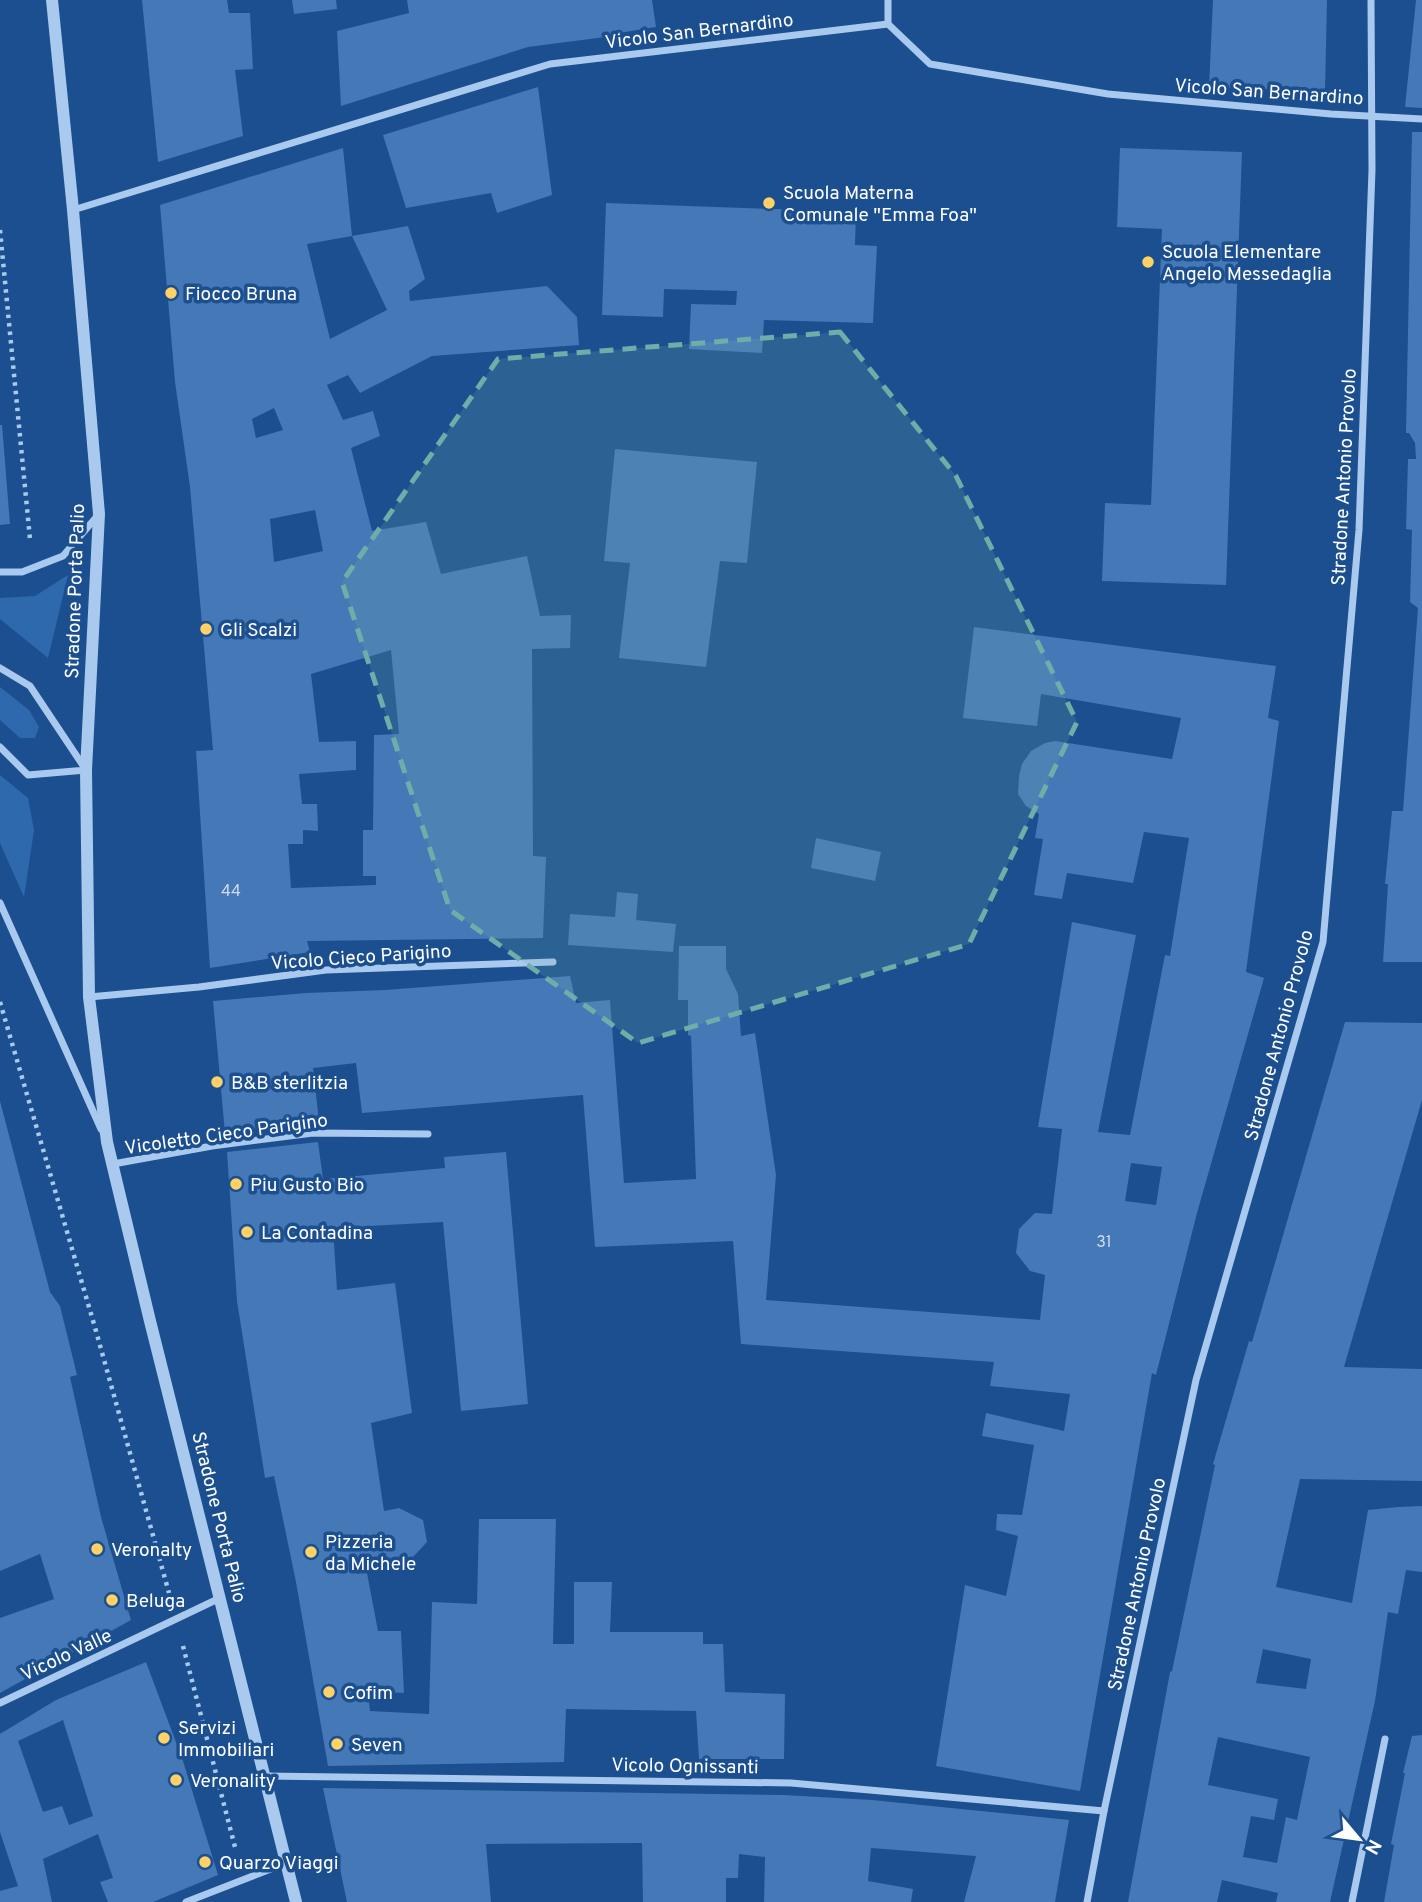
<svg xmlns="http://www.w3.org/2000/svg" width="1422" height="1902" font-family="Overpass,sans-serif">
  <style>
    .green { fill: #2e69ad }
    .building { fill: #4478b7; fill-rule: evenodd }
    .lines { fill: none; stroke-linecap: round; stroke-linejoin: round }
    .path { stroke: #a9c9ee; stroke-width: 4.5; stroke-dasharray: 3.5 5; stroke-linecap: butt }
    .minor { stroke: #a9c9ee; stroke-width: 7 }
    .tertiary { stroke: #a9c9ee; stroke-width: 12 }
    .marked { fill: #6fada8; fill-opacity: 0.2; stroke: #6fada8; stroke-width: 5; stroke-dasharray: 14 9; stroke-linejoin: round }
    .poi-dot { fill: #ffd166; stroke: #1b4f8f; stroke-width: 2.5 }
    .labels { text-anchor: middle; stroke-width: 7; stroke-linejoin: round; paint-order: stroke }
    .number-label { font-size: 16px; fill: #d0dded }
    .street-label { font-size: 19px; fill: #fff; stroke: #1b4f8f }
    .poi-label { font-size: 19px; fill: #fff; stroke: #1b4f8f; text-anchor: start }
  </style>
  <rect width="100%" height="100%" fill="#1b4f8f"/>
  <!-- green -->
  <g class="green">
    <path d="M 68,575 L 48,658 L 0,619 L 0,598 L 35,596 Z"/>
    <path d="M 0,687 L 29,710 L 39,727 L 35,738 L 20,738 L 0,720 Z"/>
    <path d="M 0,775 L 28,798 L 34,830 L 24,897 L 0,843 Z"/>
  </g>
  <!-- building -->
  <g class="building">
    <path d="M 142,0 L 227,0 L 229,13 L 250,13 L 253,69 L 235,70 L 243,136 L 158,162 Z"/>
    <path d="M 292,0 L 336,0 L 337,9 L 294,14 Z"/>
    <path d="M 407,0 L 652,0 L 656,27 L 613,34 L 613,36 L 528,47 L 341,106 L 337,31 L 409,13 Z"/>
    <path d="M 1213,0 L 1327,0 L 1325,91 L 1209,87 Z"/>
    <path d="M 1416,0 L 1422,0 L 1422,108 L 1405,107 Z"/>
    <path d="M 538,87 L 552,195 L 497,213 L 491,193 L 406,208 L 383,135 Z"/>
    <path d="M 1412,132 L 1422,132 L 1422,962 L 1383,962 L 1388,884 L 1385,884 L 1392,811 L 1403,811 L 1418,608 L 1410,602 L 1412,530 L 1406,529 L 1408,459 L 1416,459 L 1415,443 L 1409,433 L 1406,433 Z"/>
    <path d="M 343,148 L 352,236 L 408,226 L 425,279 L 409,291 L 410,301 L 547,286 L 577,317 L 579,345 L 432,356 L 360,393 L 348,375 L 327,385 L 343,420 L 373,411 L 380,436 L 351,448 L 372,531 L 426,522 L 441,574 L 527,556 L 540,616 L 571,615 L 570,648 L 532,649 L 533,856 L 546,857 L 543,938 L 307,941 L 310,952 L 210,968 L 196,751 L 213,750 L 190,487 L 175,382 L 160,205 ZM 352,236 L 387,310 L 330,339 L 307,244 ZM 274,408 L 283,430 L 256,438 L 252,419 ZM 315,510 L 323,551 L 274,562 L 270,519 ZM 391,650 L 399,734 L 374,735 L 373,830 L 363,830 L 363,876 L 376,876 L 376,885 L 291,888 L 288,844 L 303,844 L 303,830 L 318,831 L 317,804 L 302,804 L 299,774 L 356,770 L 356,741 L 319,742 L 311,674 Z"/>
    <path d="M 1120,148 L 1242,152 L 1226,585 L 1102,581 L 1105,503 L 1151,505 L 1162,229 L 1117,227 Z"/>
    <path d="M 606,203 L 856,212 L 855,245 L 877,246 L 873,323 L 764,320 L 762,353 L 689,349 L 691,304 L 736,305 L 737,291 L 664,289 L 663,317 L 602,315 Z"/>
    <path d="M 0,425 L 2,425 L 10,524 L 0,525 Z"/>
    <path d="M 615,449 L 757,462 L 747,563 L 720,561 L 706,667 L 619,658 L 630,563 L 604,561 Z"/>
    <path d="M 974,627 L 1276,666 L 1268,718 L 1279,721 L 1246,972 L 1264,978 L 1197,1213 L 1156,1375 L 1152,1373 L 1080,1791 L 936,1766 L 965,1585 L 1006,1596 L 1018,1536 L 996,1530 L 997,1514 L 1022,1515 L 1034,1445 L 982,1436 L 986,1413 L 1064,1431 L 1070,1394 L 990,1386 L 994,1362 L 741,1344 L 733,1241 L 595,1247 L 583,1095 L 362,1113 L 356,1063 L 313,1068 L 319,1121 L 225,1133 L 213,1001 L 306,993 L 385,990 L 570,976 L 576,1003 L 610,1000 L 624,1183 L 696,1179 L 691,1036 L 688,1035 L 688,1000 L 678,1000 L 679,946 L 726,946 L 726,969 L 738,994 L 741,1036 L 755,1033 L 776,1175 L 766,1300 L 1040,1320 L 1045,1275 L 1030,1271 L 1016,1253 L 1019,1229 L 1035,1213 L 1052,1214 L 1062,1129 L 1038,1127 L 1072,922 L 1136,935 L 1098,1132 L 1130,1135 L 1165,955 L 1170,956 L 1189,838 L 1144,832 L 1133,883 L 1067,873 L 1062,899 L 1034,895 L 1043,839 L 1035,838 L 1039,814 L 1026,806 L 1018,794 L 1019,776 L 1022,764 L 1031,751 L 1045,743 L 1055,741 L 1172,759 L 1181,718 L 1041,694 L 1037,726 L 963,718 ZM 1131,1163 L 1162,1167 L 1156,1205 L 1125,1201 Z"/>
    <path d="M 816,838 L 881,852 L 875,881 L 811,868 Z"/>
    <path d="M 617,892 L 638,894 L 636,920 L 676,924 L 673,952 L 568,945 L 570,914 L 615,917 Z"/>
    <path d="M 1345,1022 L 1422,1023 L 1422,1100 L 1344,1367 L 1422,1369 L 1422,1481 L 1300,1479 L 1276,1587 L 1352,1603 L 1368,1510 L 1398,1507 L 1422,1506 L 1422,1572 L 1406,1570 L 1398,1614 L 1388,1612 L 1375,1701 L 1330,1902 L 1276,1902 L 1278,1893 L 1222,1880 L 1217,1902 L 1128,1902 L 1170,1672 L 1172,1671 L 1215,1465 L 1213,1464 L 1249,1341 L 1252,1342 ZM 1263,1649 L 1311,1659 L 1306,1689 L 1256,1683 ZM 1218,1737 L 1310,1757 L 1297,1820 L 1286,1817 L 1277,1863 L 1243,1857 L 1251,1816 L 1274,1820 L 1278,1799 L 1208,1785 Z"/>
    <path d="M 0,1101 L 50,1292 L 60,1306 L 77,1375 L 70,1377 L 101,1517 L 131,1620 L 0,1693 L 0,1618 L 54,1599 L 40,1554 L 0,1571 Z"/>
    <path d="M 318,1142 L 323,1179 L 445,1168 L 444,1157 L 506,1152 L 528,1404 L 461,1411 L 443,1222 L 333,1228 L 337,1290 L 395,1283 L 412,1413 L 371,1423 L 384,1511 L 399,1508 L 423,1520 L 427,1542 L 413,1557 L 393,1560 L 394,1568 L 367,1573 L 378,1631 L 401,1631 L 404,1693 L 368,1691 L 370,1711 L 429,1714 L 432,1602 L 477,1604 L 479,1519 L 556,1519 L 553,1644 L 574,1644 L 574,1582 L 612,1582 L 610,1632 L 703,1632 L 703,1644 L 723,1644 L 725,1692 L 785,1694 L 784,1759 L 699,1759 L 696,1711 L 566,1709 L 564,1762 L 328,1766 L 296,1582 L 274,1476 L 265,1478 L 237,1301 L 227,1152 Z"/>
    <path d="M 146,1662 L 183,1761 L 218,1875 L 153,1902 L 108,1902 L 100,1882 L 113,1878 L 98,1834 L 43,1859 L 52,1902 L 0,1902 L 0,1891 L 18,1886 L 0,1832 L 0,1734 L 56,1700 ZM 63,1720 L 93,1816 L 69,1825 L 62,1806 L 43,1812 L 18,1741 Z"/>
    <path d="M 1422,1735 L 1422,1902 L 1384,1902 L 1394,1845 L 1391,1844 L 1405,1773 L 1403,1773 L 1412,1736 Z"/>
    <path d="M 323,1788 L 784,1795 L 872,1800 L 1069,1820 L 1055,1902 L 964,1902 L 976,1856 L 871,1848 L 868,1881 L 913,1889 L 911,1902 L 764,1902 L 765,1857 L 739,1854 L 738,1878 L 726,1878 L 726,1902 L 643,1902 L 642,1843 L 486,1844 L 491,1902 L 347,1902 Z"/>
  </g>
  <g class="lines">
    <!-- path -->
    <g class="path">
      <path d="M 0,230 L 30,539"/>
      <path d="M 0,1002 L 96,1331 L 169,1593"/>
      <path d="M 183,1646 L 236,1851"/>
    </g>
    <!-- minor -->
    <g class="minor">
      <path d="M 888,0 L 888,24"/>
      <path d="M 888,24 L 930,64 L 1108,94 L 1331,114 L 1422,119"/>
      <path d="M 73,210 L 550,64 L 888,24"/>
      <path d="M 0,572 L 22,572 L 63,556 L 99,514"/>
      <path d="M 0,668 L 30,686 L 86,770 L 28,775 L 0,747"/>
      <path d="M 0,903 L 101,1129"/>
      <path d="M 89,997 L 199,987 L 326,970 L 553,962"/>
      <path d="M 113,1164 L 212,1146 L 313,1133 L 428,1134"/>
      <path d="M 0,1703 L 220,1598"/>
      <path d="M 265,1776 L 791,1783 L 1104,1811"/>
      <path d="M 186,1902 L 286,1863"/>
      <path d="M 1087,1902 L 1104,1811 L 1196,1380 L 1323,942 L 1359,530 L 1372,170 L 1371,0"/>
      <path d="M 1352,1902 L 1385,1739"/>
    </g>
    <!-- tertiary -->
    <path class="tertiary" d="M 52,0 L 73,210 L 99,514 L 86,770 L 89,997 L 107,1142 L 150,1321 L 296,1902"/>
  </g>
  <!-- marked area -->
  <path class="marked" d="M 840,332 L 956,476 L 1077,722 L 969,944 L 638,1043 L 450,910 L 342,582 L 498,359 Z"/>
  <!-- markers -->
  <g class="poi-dot">
    <circle cx="769" cy="203" r="7"/>
    <circle cx="1148" cy="262" r="7"/>
    <circle cx="171" cy="293" r="7"/>
    <circle cx="206" cy="629" r="7"/>
    <circle cx="217" cy="1082" r="7"/>
    <circle cx="236" cy="1184" r="7"/>
    <circle cx="247" cy="1232" r="7"/>
    <circle cx="97" cy="1549" r="7"/>
    <circle cx="311" cy="1552" r="7"/>
    <circle cx="112" cy="1600" r="7"/>
    <circle cx="329" cy="1692" r="7"/>
    <circle cx="164" cy="1738" r="7"/>
    <circle cx="337" cy="1744" r="7"/>
    <circle cx="176" cy="1780" r="7"/>
    <circle cx="205" cy="1862" r="7"/>
  </g>
  <g class="labels">
    <!-- number labels -->
    <g class="number-label">
      <text x="231" y="896">44</text>
      <text x="1104" y="1247">31</text>
    </g>
    <!-- street labels -->
    <g class="street-label">
      <text transform="translate(699 30) rotate(-7)" y="7">Vicolo San Bernardino</text>
      <text transform="translate(1269 91) rotate(4)" y="7">Vicolo San Bernardino</text>
      <text transform="translate(1343 477) rotate(-87)" y="7">Stradone Antonio Provolo</text>
      <text transform="translate(74 591) rotate(-88)" y="7">Stradone Porta Palio</text>
      <text transform="translate(361 956) rotate(-4)" y="7">Vicolo Cieco Parigino</text>
      <text transform="translate(1278 1035) rotate(-75)" y="7">Stradone Antonio Provolo</text>
      <text transform="translate(226 1133) rotate(-8)" y="7">Vicoletto Cieco Parigino</text>
      <text transform="translate(220 1517) rotate(76)" y="7">Stradone Porta Palio</text>
      <text transform="translate(1136 1584) rotate(-78)" y="7">Stradone Antonio Provolo</text>
      <text transform="translate(66 1654) rotate(-25)" y="7">Vicolo Valle</text>
      <text transform="translate(685 1765) rotate(1)" y="7">Vicolo Ognissanti</text>
    </g>
    <!-- poi labels -->
    <g class="poi-label">
      <text x="783" y="199">Scuola Materna<tspan x="783" dy="22">Comunale "Emma Foa"</tspan></text>
      <text x="1162" y="258">Scuola Elementare<tspan x="1162" dy="22">Angelo Messedaglia</tspan></text>
      <text x="185" y="300">Fiocco Bruna</text>
      <text x="220" y="636">Gli Scalzi</text>
      <text x="231" y="1089">B&amp;B sterlitzia</text>
      <text x="250" y="1191">Piu Gusto Bio</text>
      <text x="261" y="1239">La Contadina</text>
      <text x="325" y="1548">Pizzeria<tspan x="325" dy="22">da Michele</tspan></text>
      <text x="111" y="1556">Veronalty</text>
      <text x="126" y="1607">Beluga</text>
      <text x="343" y="1699">Cofim</text>
      <text x="178" y="1734">Servizi<tspan x="178" dy="22">Immobiliari</tspan></text>
      <text x="351" y="1751">Seven</text>
      <text x="190" y="1787">Veronality</text>
      <text x="219" y="1869">Quarzo Viaggi</text>
    </g>
  </g>
  <!-- north arrow -->
  <g transform="translate(1359 1839) rotate(119)" stroke="#1b4f8f" stroke-width="5" paint-order="stroke">
  <path d="M0-5L12 26L0 18L-12 26Z" fill="#ffffff"/>
  <text y="-10" font-size="19" font-weight="bold" text-anchor="middle" fill="#ffffff">N</text>
  </g>
</svg>
